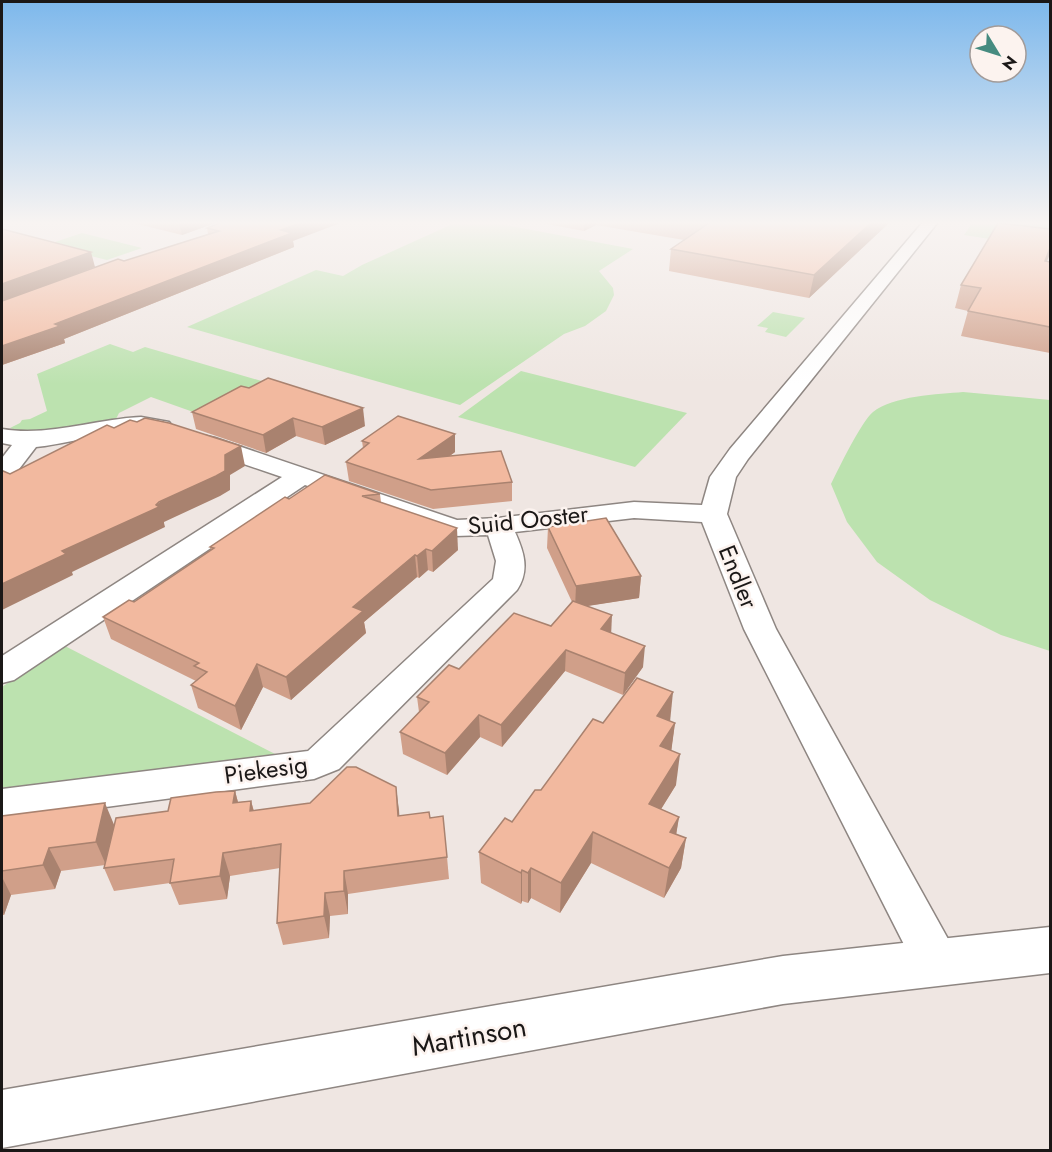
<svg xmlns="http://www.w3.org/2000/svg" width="1052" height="1152" font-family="Jost,sans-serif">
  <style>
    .green { fill: #bce2af }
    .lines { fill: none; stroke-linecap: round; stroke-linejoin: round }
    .minor-casing { stroke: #8e8682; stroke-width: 3 }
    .tertiary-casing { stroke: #8e8682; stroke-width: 3 }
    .minor { fill: #fff; fill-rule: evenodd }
    .tertiary { fill: #fff; fill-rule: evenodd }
    .wall { fill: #d09f89 }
    .shaded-wall { fill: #a9826f }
    .building { fill: #f2b99f; stroke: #a9826f; stroke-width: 1.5 }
    .labels { text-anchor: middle; stroke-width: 5; stroke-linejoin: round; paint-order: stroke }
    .street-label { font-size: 24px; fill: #1b1817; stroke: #fcf3ef }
    .near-street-label { font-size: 28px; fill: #1b1817; stroke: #fcf3ef }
  </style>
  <rect width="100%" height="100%" fill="#efe6e2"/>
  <!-- green -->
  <g class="green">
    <path d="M 457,222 L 489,222 L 633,249 L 599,271 L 613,288 L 614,295 L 606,311 L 585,326 L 564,334 L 460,405 L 187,327 L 316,270 L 343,276 L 362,265 Z"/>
    <path d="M 973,222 L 1050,222 L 1050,248 L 964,235 Z"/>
    <path d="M 82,233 L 142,248 L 107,260 L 46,245 Z"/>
    <path d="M 773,312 L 805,318 L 786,337 L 765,332 L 768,328 L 757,326 Z"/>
    <path d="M 110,344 L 133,352 L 145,347 L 275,385 L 213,419 L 151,397 L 119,413 L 116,419 L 29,434 L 10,428 L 20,423 L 22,420 L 30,419 L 47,411 L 37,374 Z"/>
    <path d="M 521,371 L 687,413 L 635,467 L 458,417 Z"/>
    <path d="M 963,392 L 1050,400 L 1050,651 L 1001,635 L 930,600 L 877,562 L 847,522 L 831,484 C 839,468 861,422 873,412 C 892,396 939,394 963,392 Z"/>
    <path d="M 63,645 L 277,755 L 2,788 L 2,687 Z"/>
  </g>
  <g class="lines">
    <!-- minor casing -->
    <g class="minor-casing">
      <g id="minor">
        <path d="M 923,222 L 938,222 L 748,459 L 736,477 L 727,514 L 776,629 L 953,948 L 960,963 L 953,978 L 937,985 L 921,978 L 744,629 L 702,522 L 634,518 L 515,532 C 524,552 530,570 517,590 L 339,769 L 314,779 L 2,821 L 2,789 L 308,751 L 493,579 L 496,561 L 488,535 L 455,536 L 445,534 L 305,485 L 14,680 L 2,683 L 2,656 L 282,477 L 197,448 L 194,443 L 197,438 L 206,436 L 215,438 L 457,520 L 498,518 L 634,502 L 702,505 L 710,477 L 730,449 Z"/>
        <path d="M 141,417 L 169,422 L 173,427 L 169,432 C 153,436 135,430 118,432 C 91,436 64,444 36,447 L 16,473 L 2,478 L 2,458 L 12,445 L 2,443 L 2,429 C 49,437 94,419 141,417 Z"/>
      </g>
    </g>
    <!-- tertiary casing -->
    <g class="tertiary-casing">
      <path id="tertiary" d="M 1050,927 L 1050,973 L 783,1004 L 2,1148 L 2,1090 L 783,956 Z"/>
    </g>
    <!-- minor -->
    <use href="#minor" class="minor"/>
    <!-- tertiary -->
    <use href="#tertiary" class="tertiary"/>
  </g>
  <!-- wall -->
  <g class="wall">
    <path d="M 129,222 L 218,222 L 182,235 Z"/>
    <path d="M 536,222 L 890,222 L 809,298 L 669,271 L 671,249 L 684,240 L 596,225 L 584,231 Z"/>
    <path d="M 207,228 L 293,241 L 294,247 L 64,339 L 65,343 L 2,365 L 95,267 L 124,261 L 208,234 Z"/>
    <path d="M 1047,261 L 1050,262 L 1050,353 L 961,336 L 968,311 L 955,308 L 961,285 Z"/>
    <path d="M 241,386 L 365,426 L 325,445 L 296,436 L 266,453 L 196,429 L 192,412 Z"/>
    <path d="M 455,434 L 455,452 L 450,456 L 512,482 L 512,501 L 433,509 L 349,481 L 346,462 L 363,448 L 362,441 Z"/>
    <path d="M 380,494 L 381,502 L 458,550 L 433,572 L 428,570 L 419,578 L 417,577 L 364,622 L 366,633 L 291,700 L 263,687 L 241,730 L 198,708 L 191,685 L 196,681 L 111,639 L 103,617 L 134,602 L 211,550 L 210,547 L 289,499 Z"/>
    <path d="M 548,527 L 641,576 L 639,598 L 586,606 L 643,667 L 623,695 L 565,671 L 502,747 L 480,737 L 447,775 L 403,754 L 400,732 L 419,712 L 417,697 L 459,669 L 551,626 L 572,602 L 547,548 Z"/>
    <path d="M 670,721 L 675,723 L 671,751 L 676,785 L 661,809 L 679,817 L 676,834 L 686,838 L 681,868 L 664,898 L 591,863 L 560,913 L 531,898 L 528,903 L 522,901 L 521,904 L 481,883 L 479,852 L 512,822 L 603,723 Z"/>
    <path d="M 235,791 L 238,802 L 251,801 L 254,811 L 399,810 L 399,816 L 430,818 L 447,857 L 449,879 L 348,894 L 348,914 L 330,916 L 329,938 L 283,945 L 277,923 L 280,868 L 230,876 L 227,899 L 179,905 L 170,883 L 114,891 L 104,868 L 105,865 L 61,871 L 55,889 L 11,895 L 4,915 L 2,915 L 2,816 L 114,825 L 168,811 Z"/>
  </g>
  <!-- shaded-wall -->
  <g class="shaded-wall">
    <path d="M 179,222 L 218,222 L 182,235 Z"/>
    <path d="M 303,222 L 343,222 L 293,241 L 294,247 L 64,339 L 65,343 L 2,365 L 2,346 L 281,230 Z"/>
    <path d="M 585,222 L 596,222 L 596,225 L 584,231 Z"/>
    <path d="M 872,222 L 890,222 L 809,298 L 814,275 Z"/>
    <path d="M 1050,248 L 1050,254 L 1038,283 L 1045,261 Z"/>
    <path d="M 91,252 L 95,267 L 2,302 L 2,284 Z"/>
    <path d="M 363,408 L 365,426 L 325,445 L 322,427 Z"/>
    <path d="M 293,418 L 296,436 L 266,453 L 263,435 Z"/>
    <path d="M 455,434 L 455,452 L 420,477 L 419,459 Z"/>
    <path d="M 241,446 L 245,466 L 230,475 L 230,490 L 220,496 L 164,522 L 164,523 L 165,527 L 72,572 L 73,575 L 2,610 L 2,584 L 62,551 L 156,505 L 225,455 Z"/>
    <path d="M 457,528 L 458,550 L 433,572 L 432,551 Z"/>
    <path d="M 426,549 L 428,570 L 419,578 L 417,556 Z"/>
    <path d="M 415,555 L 417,577 L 364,622 L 366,633 L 291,700 L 286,677 L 353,607 Z"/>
    <path d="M 641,576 L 639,598 L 575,608 L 576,586 Z"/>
    <path d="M 612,615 L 611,637 L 601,629 Z"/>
    <path d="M 645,646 L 643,667 L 623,695 L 625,673 Z"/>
    <path d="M 566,650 L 565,671 L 502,747 L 501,725 Z"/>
    <path d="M 257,664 L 263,687 L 241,730 L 235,706 Z"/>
    <path d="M 673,692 L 670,722 L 657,716 Z"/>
    <path d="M 479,715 L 480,737 L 447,775 L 445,753 Z"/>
    <path d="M 675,723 L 671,753 L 660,746 Z"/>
    <path d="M 680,754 L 676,785 L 645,835 L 649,804 Z"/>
    <path d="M 396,787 L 399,810 L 401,839 L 398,816 Z"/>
    <path d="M 235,791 L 241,814 L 233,803 Z"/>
    <path d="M 251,801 L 257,824 L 250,811 Z"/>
    <path d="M 105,803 L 115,827 L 106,865 L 96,842 Z"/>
    <path d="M 679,817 L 674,848 L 670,832 Z"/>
    <path d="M 593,832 L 591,863 L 560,913 L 561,883 Z"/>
    <path d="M 686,838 L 681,868 L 664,898 L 669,868 Z"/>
    <path d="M 49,848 L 61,871 L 55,889 L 43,865 Z"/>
    <path d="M 223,853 L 230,876 L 227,899 L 220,876 Z"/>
    <path d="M 531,868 L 531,898 L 528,903 L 528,873 Z"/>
    <path d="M 522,870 L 522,901 L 521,904 L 521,873 Z"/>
    <path d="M 344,871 L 348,894 L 348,914 L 344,891 Z"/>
    <path d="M 2,877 L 11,895 L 4,915 L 2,910 Z"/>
    <path d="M 325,893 L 330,916 L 329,938 L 324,916 Z"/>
  </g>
  <!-- building -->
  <g class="building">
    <path d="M 222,222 L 303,222 L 281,230 L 292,233 L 55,324 L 60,326 L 2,346 L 2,301 L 118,259 L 124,261 L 219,231 L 207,228 Z"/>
    <path d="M 703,222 L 872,222 L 814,275 L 671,249 L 709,223 Z"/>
    <path d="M 998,223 L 1050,229 L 1050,248 L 1045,261 L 1050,262 L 1050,327 L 968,311 L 981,288 L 961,285 Z"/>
    <path d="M 2,229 L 91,252 L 2,284 Z"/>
    <path d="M 268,378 L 363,408 L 322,427 L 293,418 L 263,435 L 192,412 L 241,386 L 249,388 Z"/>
    <path d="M 398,416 L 455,434 L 419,459 L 501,451 L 512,482 L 431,490 L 346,462 L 369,443 L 362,441 Z"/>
    <path d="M 145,418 L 169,423 L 241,446 L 225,455 L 225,471 L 216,476 L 159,502 L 156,505 L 159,507 L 62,551 L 66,554 L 2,584 L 2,472 L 3,471 L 10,474 L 107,425 L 114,428 L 130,420 L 137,422 Z"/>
    <path d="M 325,475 L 380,494 L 362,496 L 457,528 L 432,551 L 426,549 L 417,556 L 415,555 L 353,607 L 363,611 L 286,677 L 257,664 L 235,706 L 191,685 L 207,672 L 194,666 L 199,663 L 103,617 L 129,600 L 134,602 L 214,548 L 210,547 L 285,497 L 289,499 Z"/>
    <path d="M 606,518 L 641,576 L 576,586 L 548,527 Z"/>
    <path d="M 573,601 L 612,615 L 601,629 L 645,646 L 625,673 L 566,650 L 501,725 L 479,715 L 445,753 L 400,732 L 429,702 L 417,697 L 449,665 L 459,669 L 514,613 L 551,626 Z"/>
    <path d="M 637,678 L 673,692 L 657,716 L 675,723 L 660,746 L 680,754 L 649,804 L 679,817 L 670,832 L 686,838 L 669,868 L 593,832 L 561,883 L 531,868 L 528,873 L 522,870 L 521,873 L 479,852 L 505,818 L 512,822 L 535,790 L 541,790 L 593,719 L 603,723 Z"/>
    <path d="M 347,767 L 356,767 L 396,787 L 398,816 L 429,812 L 430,818 L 443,816 L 447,857 L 344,871 L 344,891 L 325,893 L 324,916 L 277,923 L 281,844 L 223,853 L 220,876 L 170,883 L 174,859 L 104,868 L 116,818 L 168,811 L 171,798 L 216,792 L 235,791 L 233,803 L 251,801 L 250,811 L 310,803 Z"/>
    <path d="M 105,803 L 96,842 L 49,848 L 43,865 L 2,871 L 2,816 Z"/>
  </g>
  <!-- sky -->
  <linearGradient id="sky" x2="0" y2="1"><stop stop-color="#7db8ec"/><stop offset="0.58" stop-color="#f8f4f2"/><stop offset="1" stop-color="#f8f4f2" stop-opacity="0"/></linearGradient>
  <rect width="1052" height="384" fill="url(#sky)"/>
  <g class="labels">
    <!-- street labels -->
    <g class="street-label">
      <text transform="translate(528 520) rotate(-6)" y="8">Suid Ooster</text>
      <text transform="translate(738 577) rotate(68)" y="8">Endler</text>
      <text transform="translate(266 770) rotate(-8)" y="8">Piekesig</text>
    </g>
    <!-- near-street labels -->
    <g class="near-street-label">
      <text transform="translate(469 1036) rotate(-10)" y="10">Martinson</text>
    </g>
  </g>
  <!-- border -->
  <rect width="1052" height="1152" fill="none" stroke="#1b1817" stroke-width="6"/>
  <!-- north arrow -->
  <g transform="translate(998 54) rotate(128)"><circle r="28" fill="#fcf3ef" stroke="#a29b99" stroke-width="1.5"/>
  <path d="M0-4.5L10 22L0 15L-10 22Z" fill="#468b80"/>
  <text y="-9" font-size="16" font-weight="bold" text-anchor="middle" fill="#1b1817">N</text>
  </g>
</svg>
